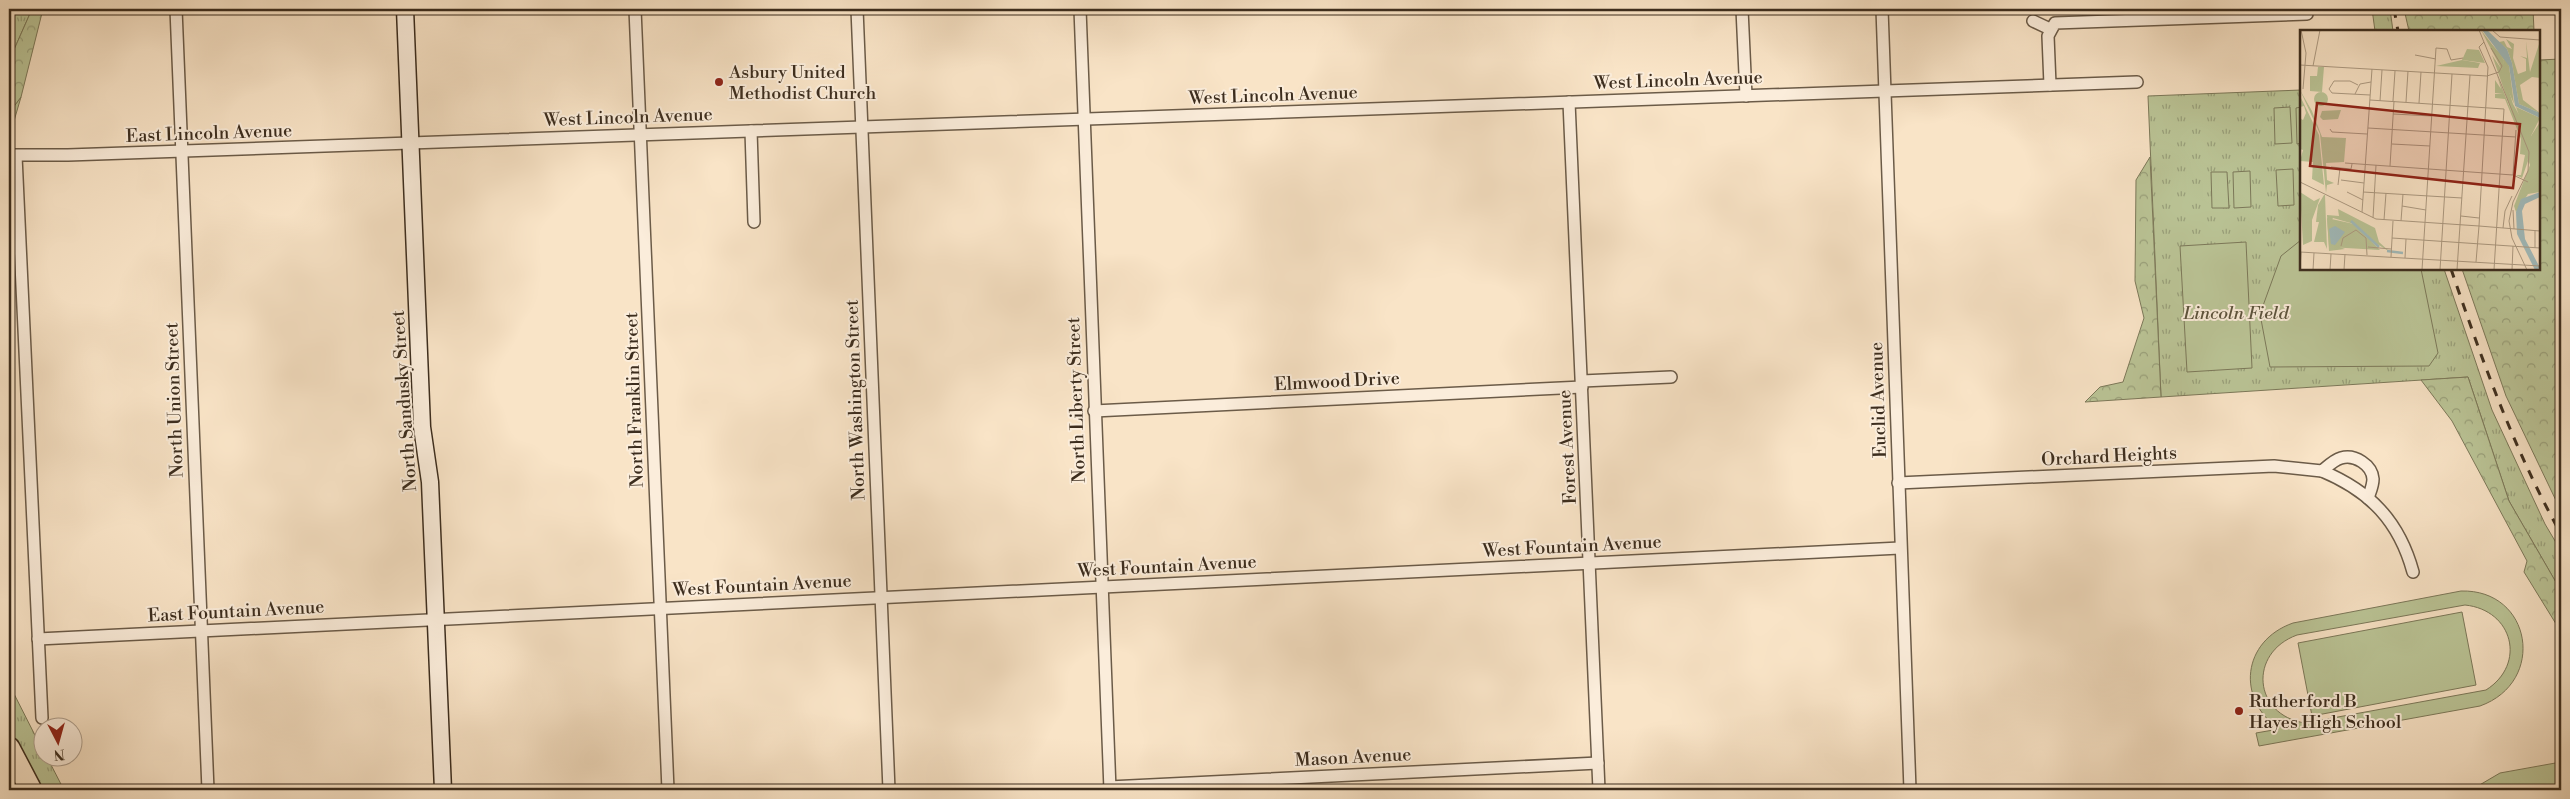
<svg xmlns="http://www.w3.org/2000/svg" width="2570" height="799" font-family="'Libre Bodoni',serif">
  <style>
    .grass { fill: url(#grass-tufts); stroke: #7c795a }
    .forest { fill: url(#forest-crowns); stroke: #7c795a }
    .pitch { fill: #bbc597; stroke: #7c795a; fill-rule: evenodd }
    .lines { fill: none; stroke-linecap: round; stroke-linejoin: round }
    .street-casing { stroke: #6b5b48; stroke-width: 14 }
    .secondary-casing { stroke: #3c2d1e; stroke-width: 19 }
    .highway-casing { stroke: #3c2d1e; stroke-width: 24 }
    .street { stroke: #fbeddb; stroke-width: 11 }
    .secondary { stroke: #fbeddb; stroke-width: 16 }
    .highway { stroke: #f9e4c7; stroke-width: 21 }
    .rail { stroke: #3c2d1e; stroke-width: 3; stroke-dasharray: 9 9; stroke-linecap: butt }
    .poi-dot { fill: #8f2418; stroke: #fbeddb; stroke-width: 2 }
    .labels { text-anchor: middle; stroke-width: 4; stroke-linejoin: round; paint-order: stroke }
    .poi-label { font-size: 18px; fill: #3c2d1e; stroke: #fbeddb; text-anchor: start }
    .street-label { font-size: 18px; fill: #3c2d1e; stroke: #fbeddb }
    .park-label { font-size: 18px; font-style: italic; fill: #5c533c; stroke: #fbeddb }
    .inset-river { fill: none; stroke: #a1bcbd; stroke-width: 2.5 }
    .inset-road { fill: none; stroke: #ad9b83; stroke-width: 1 }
    .view { fill: #8f2418; fill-opacity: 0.15; stroke: #8f2418; stroke-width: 2.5 }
    .inset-edge { fill: none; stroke: #3c2d1e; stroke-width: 2.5 }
  </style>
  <defs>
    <pattern id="grass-tufts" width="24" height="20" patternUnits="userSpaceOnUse" patternTransform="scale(1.25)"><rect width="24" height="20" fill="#bbc597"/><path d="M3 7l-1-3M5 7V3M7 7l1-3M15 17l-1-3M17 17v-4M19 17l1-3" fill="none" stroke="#99a07b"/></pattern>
    <pattern id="forest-crowns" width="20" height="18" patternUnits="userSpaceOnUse" patternTransform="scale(1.25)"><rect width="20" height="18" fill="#bbc597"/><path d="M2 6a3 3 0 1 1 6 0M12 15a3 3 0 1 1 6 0" fill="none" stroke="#99a07b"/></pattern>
  </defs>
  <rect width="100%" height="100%" fill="#f9e4c7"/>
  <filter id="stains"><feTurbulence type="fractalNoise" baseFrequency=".004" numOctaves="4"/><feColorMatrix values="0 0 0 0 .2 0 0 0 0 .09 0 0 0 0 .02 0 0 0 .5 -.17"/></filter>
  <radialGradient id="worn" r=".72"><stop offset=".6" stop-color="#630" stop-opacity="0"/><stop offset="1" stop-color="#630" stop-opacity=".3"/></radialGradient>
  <!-- grass -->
  <g class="grass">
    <path d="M 9,9 L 32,9 L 9,61 Z"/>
    <path d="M 2372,9 L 2390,9 L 2393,31 L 2375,31 Z"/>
    <path d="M 2301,90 L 2301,269 L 2444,269 L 2492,410 L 2545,524 L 2561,551 L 2561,591 L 2509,501 L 2468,377 L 2161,397 L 2148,96 Z"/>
    <path d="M 21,97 L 9,138 L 9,107 L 12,109 Z"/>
    <path d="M 9,684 L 42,749 L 42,756 L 47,757 L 64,790 L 41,790 L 9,730 Z"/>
  </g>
  <!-- forest -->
  <g class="forest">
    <path d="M 32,9 L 43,9 L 21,97 L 12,109 L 9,107 L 9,61 Z"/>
    <path d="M 2404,9 L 2533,9 L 2534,31 L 2409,31 Z"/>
    <path d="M 2561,59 L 2561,511 L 2506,396 L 2462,269 L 2539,269 L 2539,60 Z"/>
    <path d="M 2150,157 L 2161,397 L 2085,402 L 2100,387 L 2123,382 L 2144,318 L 2135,281 L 2136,180 Z"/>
    <path d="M 2468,377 L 2509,501 L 2561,591 L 2561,632 L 2524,572 L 2527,561 L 2452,421 L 2421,380 Z"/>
  </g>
  <!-- pitch -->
  <g class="pitch">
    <path d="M 2290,107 L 2292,143 L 2275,144 L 2274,108 Z"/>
    <path d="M 2301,107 L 2301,143 L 2297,144 L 2296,108 Z"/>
    <path d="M 2293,169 L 2294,205 L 2278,206 L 2276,170 Z"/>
    <path d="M 2250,171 L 2251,207 L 2234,208 L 2233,172 Z"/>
    <path d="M 2211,172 L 2227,172 L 2229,208 L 2212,208 Z"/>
    <path d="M 2301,240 L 2301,269 L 2421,269 L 2438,353 L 2429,366 L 2270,367 L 2260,314 L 2281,256 Z"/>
    <path d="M 2246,242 L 2252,368 L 2187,372 L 2180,246 Z"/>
    <path d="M 2461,591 C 2532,589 2547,682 2480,706 L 2259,746 L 2256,733 L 2279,729 C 2236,699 2242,641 2293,623 ZM 2465,605 C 2513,610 2527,664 2486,690 L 2305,723 C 2253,715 2248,653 2297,635 Z"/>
    <path d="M 2462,612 L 2476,685 L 2312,716 L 2298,643 Z"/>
    <path d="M 2561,762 L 2561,790 L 2471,790 L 2500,773 Z"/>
  </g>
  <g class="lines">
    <!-- street casing -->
    <g class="street-casing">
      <g id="street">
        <path d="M 176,9 L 208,790"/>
        <path d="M 635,9 L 668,790"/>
        <path d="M 857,9 L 889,790"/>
        <path d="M 1080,9 L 1110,790"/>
        <path d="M 1742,9 L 1746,96"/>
        <path d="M 1882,9 L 1910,790"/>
        <path d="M 2033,21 L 2050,29"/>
        <path d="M 2050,85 L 2048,36 L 2055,23 L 2307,14"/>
        <path d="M 1569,102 L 1599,790"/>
        <path d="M 751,131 L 754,222"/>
        <path d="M 9,155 L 68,155 L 296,147 L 2137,82"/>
        <path d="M 16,156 L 42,718"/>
        <path d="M 1582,381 L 1671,377"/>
        <path d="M 1094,411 L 1582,387"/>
        <path d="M 2322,471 C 2370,491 2399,521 2413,572"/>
        <path d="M 1898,483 L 2274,466 L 2322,471 C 2328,466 2334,460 2341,458 C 2355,454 2372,465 2373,479 C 2373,486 2370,492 2368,498"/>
        <path d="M 38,639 L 1900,548"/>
        <path d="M 1109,787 L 1598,763"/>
      </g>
    </g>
    <!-- secondary casing -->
    <g class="secondary-casing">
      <path id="secondary" d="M 405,9 L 422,427 L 430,482 L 443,790"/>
    </g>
    <!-- highway casing -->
    <g class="highway-casing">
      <path id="highway" d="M 9,748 L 31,790"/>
    </g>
    <!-- street -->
    <use href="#street" class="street"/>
    <!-- secondary -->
    <use href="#secondary" class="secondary"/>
    <!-- highway -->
    <use href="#highway" class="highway"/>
    <!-- rail -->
    <g class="rail">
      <path d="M 2394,9 L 2398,31"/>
      <path d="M 2451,269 C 2482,360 2514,450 2561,534"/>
    </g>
  </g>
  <!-- markers -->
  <g class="poi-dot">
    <circle cx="719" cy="82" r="5"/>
    <circle cx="2239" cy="711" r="5"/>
  </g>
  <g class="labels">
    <!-- poi labels -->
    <g class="poi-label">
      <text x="729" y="78">Asbury United<tspan x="729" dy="21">Methodist Church</tspan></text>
      <text x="2249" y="707">Rutherford B<tspan x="2249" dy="21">Hayes High School</tspan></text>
    </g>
    <!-- street labels -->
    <g class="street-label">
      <text transform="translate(1678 80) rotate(-2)" y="6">West Lincoln Avenue</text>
      <text transform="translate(1273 95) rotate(-2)" y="6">West Lincoln Avenue</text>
      <text transform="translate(628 117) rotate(-2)" y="6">West Lincoln Avenue</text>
      <text transform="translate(209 133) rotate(-2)" y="6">East Lincoln Avenue</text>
      <text transform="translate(1337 381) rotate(-3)" y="6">Elmwood Drive</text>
      <text transform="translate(174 400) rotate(-92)" y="6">North Union Street</text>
      <text transform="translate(634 400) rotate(-92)" y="6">North Franklin Street</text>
      <text transform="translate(855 400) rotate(-92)" y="6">North Washington Street</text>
      <text transform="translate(1076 400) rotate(-92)" y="6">North Liberty Street</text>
      <text transform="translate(1878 400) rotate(-92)" y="6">Euclid Avenue</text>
      <text transform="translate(404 401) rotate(-94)" y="6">North Sandusky Street</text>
      <text transform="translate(1567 447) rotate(-93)" y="6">Forest Avenue</text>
      <text transform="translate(2109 456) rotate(-3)" y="6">Orchard Heights</text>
      <text transform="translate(1572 546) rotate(-3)" y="6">West Fountain Avenue</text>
      <text transform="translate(1167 566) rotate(-3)" y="6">West Fountain Avenue</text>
      <text transform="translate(762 585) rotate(-3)" y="6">West Fountain Avenue</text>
      <text transform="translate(236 611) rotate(-3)" y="6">East Fountain Avenue</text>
      <text transform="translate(1353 757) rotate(-3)" y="6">Mason Avenue</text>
    </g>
    <!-- park labels -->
    <g class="park-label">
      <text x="2236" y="319">Lincoln Field</text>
    </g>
  </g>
  <!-- overview -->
  <g transform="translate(2300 30)">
    <rect width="240" height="240" fill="#f9e4c7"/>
    <path d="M 181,0 L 204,30 L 203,42 L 213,74 L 231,106 L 240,92 L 240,162 L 228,164 L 216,182 L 214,176 L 230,135 L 192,25 L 202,40 ZM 167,19 L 179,20 L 185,33 L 162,30 ZM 197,45 L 227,121 L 228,131 L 222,148 L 216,145 L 221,145 L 225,125 L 220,124 L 221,109 L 205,69 L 195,68 L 195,64 L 203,63 L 195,63 L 195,50 L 201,59 ZM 0,60 L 12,81 L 22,107 L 46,108 L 44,132 L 26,133 L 27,150 L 34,153 L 27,155 L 26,163 L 20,104 ZM 27,188 L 54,194 L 80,220 L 29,217 Z" fill="#bbc597"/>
    <path d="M 186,9 L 206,29 L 209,36 L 214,74 L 201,44 L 204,30 ZM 206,9 L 214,14 L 213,28 L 218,44 L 226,41 L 226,29 L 220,26 L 227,28 L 226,11 L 230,42 L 240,11 L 240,48 L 232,47 L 220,55 L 223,70 L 240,83 L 219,74 L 212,33 L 207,19 L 199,12 L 204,11 L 207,17 L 212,19 ZM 162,30 L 180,33 L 178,38 L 136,36 ZM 0,66 L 19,105 L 24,155 L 12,149 L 13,132 L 0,131 L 3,120 L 0,119 L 0,88 L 3,90 L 6,83 L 4,76 L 0,77 ZM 216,77 L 240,88 L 231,106 L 226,106 ZM 0,162 L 14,171 L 20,168 L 12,190 L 12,211 L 3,215 ZM 24,165 L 25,165 L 27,219 L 24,212 L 14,212 L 19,192 L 16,192 L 18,175 ZM 38,179 L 75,198 L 79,212 L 90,222 L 74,212 L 69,211 L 68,214 L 68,209 L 54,194 L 33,188 L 30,193 L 35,196 L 29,199 L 31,214 L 45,219 L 29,221 L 27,185 L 39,186 Z" fill="#bbc597"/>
    <path d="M 18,37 L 24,37 L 22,62 L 10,61 L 10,46 L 17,46 ZM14 69a7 7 0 1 1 14 0a7 7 0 1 1-14 0ZM 41,80 L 38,89 L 23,90 L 20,87 L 22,81 ZM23 115a7 7 0 1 1 14 0a7 7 0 1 1-14 0Z" fill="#bbc597"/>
    <path d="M 182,0 L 187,0 L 207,19 L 212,33 L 219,74 L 240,83 L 240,88 L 215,76 L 209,36 ZM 240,162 L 240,167 L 225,174 L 222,181 L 225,209 L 240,238 L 235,240 L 217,204 L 216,182 L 221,169 ZM 35,196 L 45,202 L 35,215 L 31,214 L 29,199 Z" fill="#a1bcbd"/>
    <path class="inset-river" d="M 51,191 L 79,217M 87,221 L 103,223"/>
    <path class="inset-road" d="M 1,0 L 6,23 L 3,59M 179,0 L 229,122 L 228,141 L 213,172 L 209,191 L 212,208 L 227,240M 192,0 L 200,7 L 240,10M 115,25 L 136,29M 0,35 L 187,46M 13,36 L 20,0M 187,46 L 199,42 L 202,36 L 191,18M 58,55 L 50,51 L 34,51 L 29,59 L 32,63 L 70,65M 55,64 L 60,54 L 71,52M 70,70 L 204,79 L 194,240M 80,71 L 82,40M 93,71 L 95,41M 106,72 L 108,41M 119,73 L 121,42M 93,84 L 132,86M 68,98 L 216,107M 30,99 L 32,102 L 67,104M 92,114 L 130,116M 45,133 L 213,145 L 228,152M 90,136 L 94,71M 31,137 L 51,139 L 52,134M 213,145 L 216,100M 41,150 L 64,153M 0,152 L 76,189 L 179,196M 38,155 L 40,138M 47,162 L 63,170M 63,162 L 162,168M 102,176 L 126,180M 213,180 L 214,199M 62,182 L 72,39M 161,186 L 179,188M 73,188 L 76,135M 84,190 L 86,163M 101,191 L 103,164M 179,196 L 188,37 L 179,17 L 184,12M 203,198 L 205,181 L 212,166M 92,208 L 240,218M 41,216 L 43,208 L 56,200 L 66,208 L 67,225M 68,217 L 91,219M 235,218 L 235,200M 0,222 L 240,236M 91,227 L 93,191M 105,228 L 106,209M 176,232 L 179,196 L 240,201M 0,240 L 1,222M 13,240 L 14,223M 30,240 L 31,224M 44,240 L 45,224M 122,240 L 136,18 L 147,19 L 151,30 L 163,28M 140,240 L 152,44M 157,240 L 170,45M 212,240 L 213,216"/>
    <path class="view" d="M 17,73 L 220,94 L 213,158 L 10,136 Z"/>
    <rect width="240" height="240" class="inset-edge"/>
  </g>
  <!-- margin -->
  <rect width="2570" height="799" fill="none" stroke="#f9e4c7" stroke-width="30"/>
  <rect x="10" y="10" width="2550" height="779" fill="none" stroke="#3c2d1e" stroke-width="2.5"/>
  <rect x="15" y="15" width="2540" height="769" fill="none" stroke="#3c2d1e"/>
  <!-- north arrow -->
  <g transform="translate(58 742) rotate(174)"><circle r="24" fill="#fbeddb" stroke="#afa08f"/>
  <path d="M0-4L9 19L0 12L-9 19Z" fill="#8f2418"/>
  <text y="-8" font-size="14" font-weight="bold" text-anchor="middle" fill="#3c2d1e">N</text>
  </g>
  <rect width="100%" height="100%" filter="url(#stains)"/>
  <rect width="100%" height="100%" fill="url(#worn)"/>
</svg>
